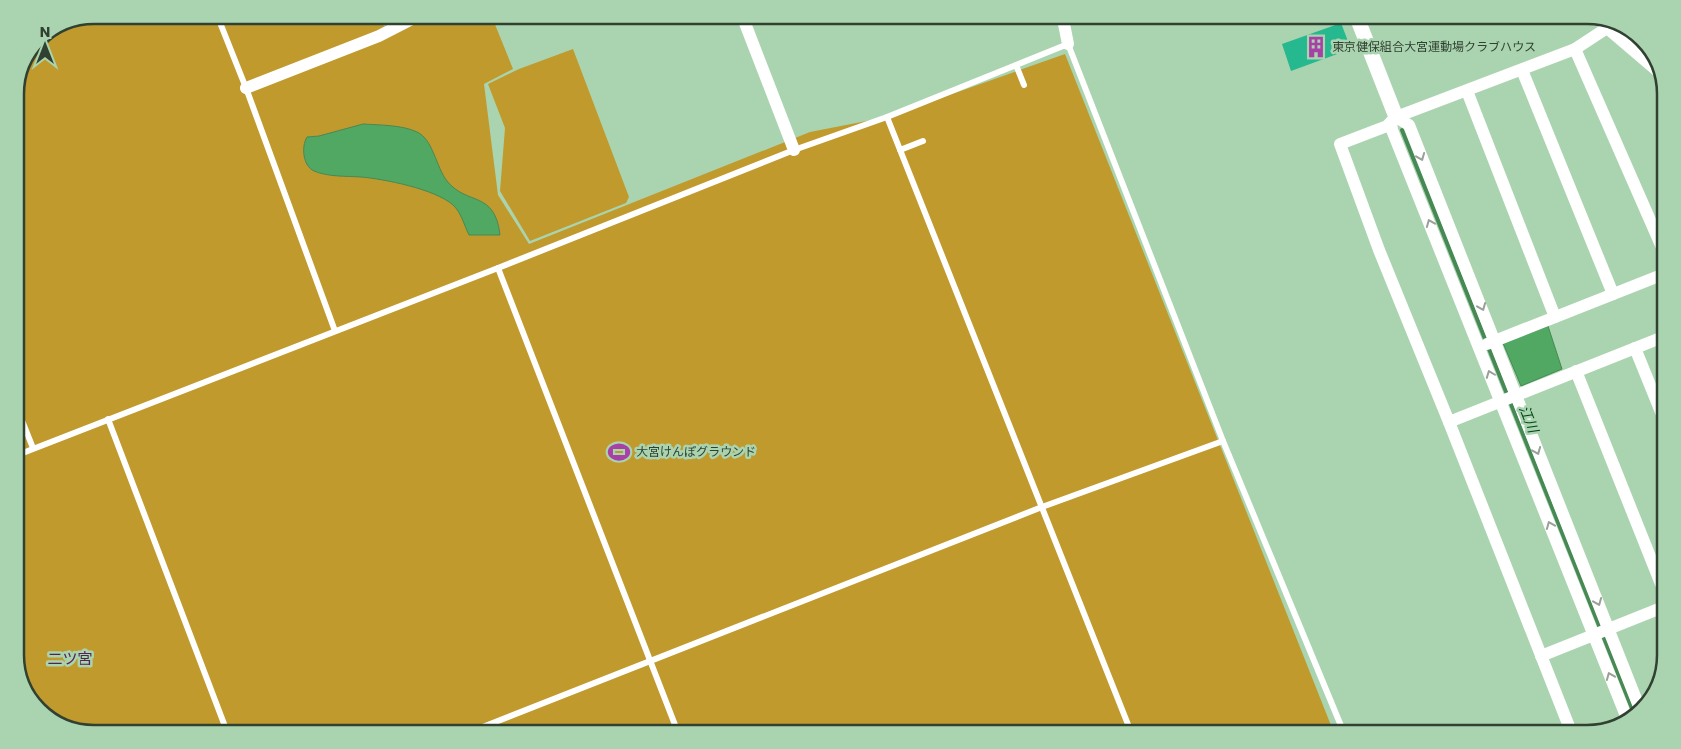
<svg xmlns="http://www.w3.org/2000/svg" width="1681" height="749" font-family="Poppins,'Noto Sans JP',sans-serif">
  <style>
    .green { fill: #c19a2d }
    .water { fill: #51a862; stroke: #478954 }
    .lines { fill: none; stroke-linecap: round; stroke-linejoin: round }
    .stream { stroke: #478954; stroke-width: 4 }
    .building { fill: #26b88e }
    .service { stroke: #fff; stroke-width: 6 }
    .minor { stroke: #fff; stroke-width: 12 }
    .tertiary { stroke: #fff; stroke-width: 15 }
    .oneway { stroke: #98a098 }
    .labels { text-anchor: middle; stroke-width: 5; stroke-linejoin: round; paint-order: stroke }
    .poi-label { font-size: 12px; fill: #304132; stroke: #aad4af; text-anchor: start }
    .water-label { font-size: 14px; font-style: italic; fill: #024618; stroke: #aad4af }
    .quarter-label { font-size: 15px; fill: #532252; stroke: #aad4af }
    .rim { fill: none; stroke: #304132; stroke-width: 2.5 }
  </style>
  <rect width="100%" height="100%" fill="#aad4af"/>
  <!-- green -->
  <g class="green">
    <path d="M 94,15 L 377,16 L 384,26 L 414,16 L 492,17 L 513,69 L 484,84 L 498,195 L 529,244 L 810,132 L 887,117 L 1065,54 L 1334,733 L 63,728 L 31,703 L 15,661 L 15,89 L 38,38 Z"/>
    <path d="M 573,49 L 629,197 L 626,203 L 530,241 L 500,191 L 505,128 L 488,84 L 519,69 Z"/>
  </g>
  <!-- water -->
  <g class="water">
    <path d="M 363,124 C 379,125 403,125 417,132 C 433,139 436,167 447,181 C 467,206 495,190 500,235 L 469,235 C 464,225 461,212 453,205 C 435,189 384,179 361,177 C 346,176 328,177 314,171 C 303,166 301,147 307,137 L 319,136 Z"/>
    <path d="M 1548,326 L 1562,369 L 1521,386 L 1503,343 Z"/>
  </g>
  <g class="lines">
    <!-- stream -->
    <path class="stream" d="M 1402,130 L 1635,716"/>
  </g>
  <!-- building -->
  <path class="building" d="M 1341,23 L 1351,49 L 1291,71 L 1282,44 Z"/>
  <g class="lines">
    <!-- service -->
    <g class="service">
      <path d="M 217,15 L 246,88 L 335,331"/>
      <path d="M 1016,65 L 1024,85"/>
      <path d="M 887,117 L 1131,732"/>
      <path d="M 900,150 L 923,141"/>
      <path d="M 498,268 L 677,730"/>
      <path d="M 15,403 L 33,448"/>
      <path d="M 108,419 L 226,729"/>
      <path d="M 15,456 L 498,268 L 794,150 L 887,117 L 1068,44 L 1223,441 L 1344,733"/>
      <path d="M 475,730 L 1042,507 L 1223,441"/>
    </g>
    <!-- minor -->
    <g class="minor">
      <path d="M 743,18 L 794,150"/>
      <path d="M 1063,19 L 1068,44"/>
      <path d="M 1607,28 L 1661,74"/>
      <path d="M 1575,49 L 1664,252"/>
      <path d="M 1522,70 L 1613,294"/>
      <path d="M 246,88 L 379,36 L 418,16"/>
      <path d="M 1467,91 L 1555,317"/>
      <path d="M 1396,117 L 1409,125 L 1640,709"/>
      <path d="M 1391,122 L 1392,130 L 1628,721"/>
      <path d="M 1487,344 L 1664,274"/>
      <path d="M 1635,348 L 1663,417"/>
      <path d="M 1576,371 L 1661,584"/>
      <path d="M 1449,422 L 1663,337"/>
      <path d="M 1541,656 L 1661,608"/>
      <path d="M 1572,734 L 1449,422 L 1379,250 L 1340,144 L 1387,126 L 1396,117 L 1575,49 L 1607,28 L 1611,21"/>
    </g>
    <!-- tertiary -->
    <path class="tertiary" d="M 1358,20 L 1396,117"/>
  </g>
  <!-- one-way arrows -->
  <defs><path id="oneway-chevron" d="M-2-3.5L2.5 0L-2 3.5" fill="none" stroke-width="1.6" stroke-linecap="round" stroke-linejoin="round" transform="scale(1.25)"/></defs>
  <g class="oneway">
    <use href="#oneway-chevron" transform="translate(1421 157) rotate(68)"/>
    <use href="#oneway-chevron" transform="translate(1430 223) rotate(-112)"/>
    <use href="#oneway-chevron" transform="translate(1482 307) rotate(68)"/>
    <use href="#oneway-chevron" transform="translate(1490 374) rotate(-111)"/>
    <use href="#oneway-chevron" transform="translate(1537 451) rotate(68)"/>
    <use href="#oneway-chevron" transform="translate(1550 525) rotate(-112)"/>
    <use href="#oneway-chevron" transform="translate(1598 602) rotate(68)"/>
    <use href="#oneway-chevron" transform="translate(1610 676) rotate(-112)"/>
  </g>
  <!-- icons -->
  <defs>
    <g id="building-bare" transform="scale(1.725)"><path d="M-4-6H4V6H1V3H-1V6H-4ZM-2.5-4.3h1.7v1.8h-1.7ZM.8-4.3h1.7v1.8H.8ZM-2.5-1h1.7V.8h-1.7ZM.8-1h1.7V.8H.8Z" fill="#a741a5" stroke="#aad4af" stroke-width="2.5" paint-order="stroke"/></g>
    <g id="stadium-bare" transform="scale(1.725)"><path d="M0-5a6.5 5 0 1 0 0 10a6.5 5 0 1 0 0-10ZM-3.5-1.8h7v3.6h-7Z" fill="#a741a5" stroke="#aad4af" stroke-width="2.5" paint-order="stroke"/></g>
  </defs>
  <g fill-rule="evenodd">
    <use href="#building-bare" x="1316" y="47"/>
    <use href="#stadium-bare" x="619" y="452"/>
  </g>
  <g class="labels">
    <!-- poi labels -->
    <g class="poi-label">
      <text x="1332" y="51">東京健保組合大宮運動場クラブハウス</text>
      <text x="636" y="456">大宮けんぽグラウンド</text>
    </g>
    <!-- water labels -->
    <g class="water-label">
      <text transform="translate(1529 419) rotate(68)" y="5">江川</text>
    </g>
    <!-- quarter labels -->
    <g class="quarter-label">
      <text x="70" y="664">二ツ宮</text>
    </g>
  </g>
  <!-- crop -->
  <path d="M0 0H1681V749H0ZM94 24H1587A70 70 0 0 1 1657 94V655A70 70 0 0 1 1587 725H94A70 70 0 0 1 24 655V94A70 70 0 0 1 94 24Z" fill="#aad4af" fill-rule="evenodd"/>
  <path class="rim" d="M94 24H1587A70 70 0 0 1 1657 94V655A70 70 0 0 1 1587 725H94A70 70 0 0 1 24 655V94A70 70 0 0 1 94 24Z"/>
  <!-- north arrow -->
  <g transform="translate(45 45)" stroke="#aad4af" stroke-width="4" paint-order="stroke">
  <path d="M0-4L9 19L0 12L-9 19Z" fill="#304132"/>
  <text y="-8" font-size="14" font-weight="bold" text-anchor="middle" fill="#304132">N</text>
  </g>
</svg>
